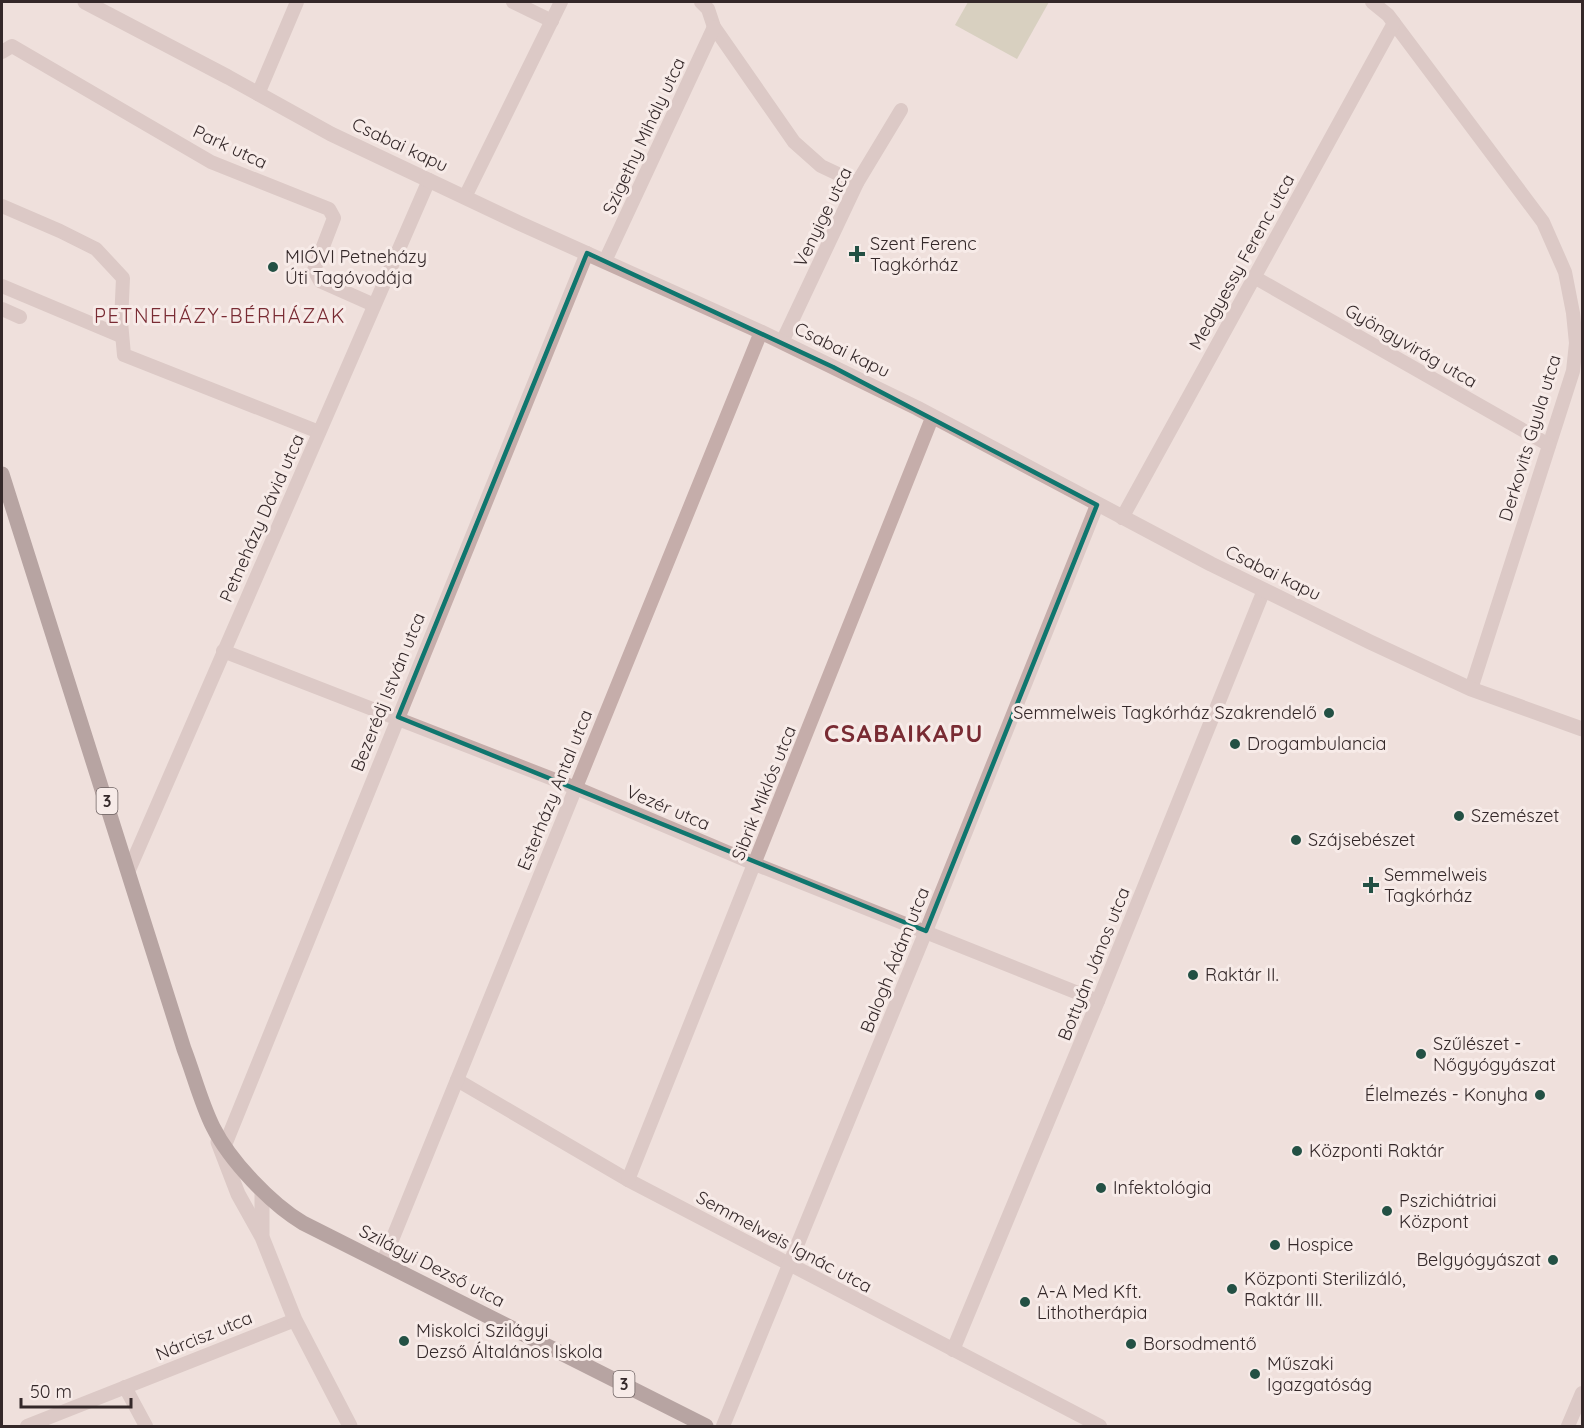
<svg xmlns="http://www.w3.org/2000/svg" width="1584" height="1428" font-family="Quicksand,sans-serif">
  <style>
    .green { fill: #bcbc9e }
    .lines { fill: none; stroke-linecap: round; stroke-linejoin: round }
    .minor { stroke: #c5adaa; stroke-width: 14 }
    .tertiary { stroke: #c5adaa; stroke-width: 15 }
    .primary { stroke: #745b5b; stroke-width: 15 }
    .marked { fill: none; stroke: #0f766e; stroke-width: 4.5; stroke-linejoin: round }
    .poi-dot { fill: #235044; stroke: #f7ebe8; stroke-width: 2 }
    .labels { text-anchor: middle; stroke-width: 6; stroke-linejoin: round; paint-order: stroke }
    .shield { fill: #f7ebe8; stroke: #6e6262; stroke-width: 1.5 }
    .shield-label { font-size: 16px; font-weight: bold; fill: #342829 }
    .street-label { font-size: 18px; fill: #342829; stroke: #f7ebe8 }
    .poi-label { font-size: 18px; fill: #342829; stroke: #f7ebe8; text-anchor: start }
    .neighbourhood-label { font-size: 20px; letter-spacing: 1.5px; fill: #792b33; stroke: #f7ebe8 }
    .district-label { font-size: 24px; font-weight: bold; letter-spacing: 1.5px; fill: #792b33; stroke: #f7ebe8 }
  </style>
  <rect width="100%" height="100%" fill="#efe0dc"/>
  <!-- green -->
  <path class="green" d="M 968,2 L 1049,2 L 1017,59 L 955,25 Z"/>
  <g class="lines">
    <!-- minor -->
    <g class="minor">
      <path d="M 513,2 L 552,21"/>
      <path d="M 701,2 L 708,9 L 714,27 L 794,142 L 821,166 L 857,183"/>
      <path d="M 1372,2 L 1388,15 L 1543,222 L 1565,272 L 1573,313 L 1576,343 L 1573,371 L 1471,689"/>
      <path d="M 2,52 L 12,46 L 211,162 L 329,209 L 334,218 L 314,270 L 320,281 L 374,305"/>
      <path d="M 258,94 L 297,2"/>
      <path d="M 465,197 L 561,2"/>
      <path d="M 2,206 L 60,231 L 96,249 L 123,278 L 121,322 L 124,355 L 319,432"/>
      <path d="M 605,261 L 714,27"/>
      <path d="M 1254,277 L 1549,445"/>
      <path d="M 2,286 L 121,336"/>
      <path d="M 2,309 L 20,317"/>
      <path d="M 782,342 L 857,183 L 901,110"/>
      <path d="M 1122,518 L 1394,23"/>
      <path d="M 223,651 L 576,788 L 755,864 L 1098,1001"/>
      <path d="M 129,870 L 429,180"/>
      <path d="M 457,1080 L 628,1180 L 1100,1426"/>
      <path d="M 225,1145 L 587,253"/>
      <path d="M 628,1180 L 932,418"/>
      <path d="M 383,1262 L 761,332"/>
      <path d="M 953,1350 L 1098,1001 L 1264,590"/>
      <path d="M 125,1387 L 146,1426"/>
      <path d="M 27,1426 L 295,1320"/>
      <path d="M 723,1426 L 926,931 L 1097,505"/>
      <path d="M 1568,1426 L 1582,1393"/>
    </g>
    <!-- tertiary -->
    <g class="tertiary">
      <path d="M 85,2 L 228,77 L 331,134 L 519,223 L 761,332 L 917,408 L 1211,564 L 1370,642 L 1471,689 L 1582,729"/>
      <path d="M 218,1142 L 238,1194 L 262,1237 L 295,1320 L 350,1426"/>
      <path d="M 262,1234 L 262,1191"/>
    </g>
    <!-- primary -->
    <path class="primary" d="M 2,474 L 184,1049 C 194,1075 201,1103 213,1127 C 230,1161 271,1204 303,1223 L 706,1426"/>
  </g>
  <!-- marked area -->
  <path d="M0 0H1584V1428H0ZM 587,253 L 833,367 L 1097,505 L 926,931 L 398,717 Z" fill="#efe0dc" fill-opacity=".55" fill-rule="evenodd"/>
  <path class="marked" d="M 587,253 L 833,367 L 1097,505 L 926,931 L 398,717 Z"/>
  <!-- markers -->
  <g class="poi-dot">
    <path d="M854 245h6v6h6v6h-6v6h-6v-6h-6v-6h6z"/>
    <circle cx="273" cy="267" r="6"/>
    <circle cx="1329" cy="713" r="6"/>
    <circle cx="1235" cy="744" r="6"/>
    <circle cx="1459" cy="816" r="6"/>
    <circle cx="1296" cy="840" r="6"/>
    <path d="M1368 876h6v6h6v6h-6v6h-6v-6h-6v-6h6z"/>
    <circle cx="1193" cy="975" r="6"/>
    <circle cx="1421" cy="1054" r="6"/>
    <circle cx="1540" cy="1095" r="6"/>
    <circle cx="1297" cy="1151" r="6"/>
    <circle cx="1101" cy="1188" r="6"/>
    <circle cx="1387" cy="1211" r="6"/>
    <circle cx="1275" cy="1245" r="6"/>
    <circle cx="1553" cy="1260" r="6"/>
    <circle cx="1232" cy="1289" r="6"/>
    <circle cx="1025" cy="1302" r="6"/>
    <circle cx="404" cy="1341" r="6"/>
    <circle cx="1131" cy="1344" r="6"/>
    <circle cx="1255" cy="1374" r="6"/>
  </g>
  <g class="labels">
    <!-- shield labels -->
    <g class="shield">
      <rect x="96.5" y="788" width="21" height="26" rx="4.5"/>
      <rect x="613.5" y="1371" width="21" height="26" rx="4.5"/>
    </g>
    <g class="shield-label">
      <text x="107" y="807">3</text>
      <text x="624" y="1390">3</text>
    </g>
    <!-- street labels -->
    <g class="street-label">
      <text transform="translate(644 136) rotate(-65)" y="6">Szigethy Mihály utca</text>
      <text transform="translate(400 145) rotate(25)" y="6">Csabai kapu</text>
      <text transform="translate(230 147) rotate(25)" y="6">Park utca</text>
      <text transform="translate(823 217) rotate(-64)" y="6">Venyige utca</text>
      <text transform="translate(1242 262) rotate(-61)" y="6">Medgyessy Ferenc utca</text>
      <text transform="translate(1411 346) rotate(30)" y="6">Gyöngyvirág utca</text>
      <text transform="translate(842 350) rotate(26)" y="6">Csabai kapu</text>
      <text transform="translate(1530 438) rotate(-73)" y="6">Derkovits Gyula utca</text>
      <text transform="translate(262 518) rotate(-66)" y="6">Petneházy Dávid utca</text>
      <text transform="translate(1273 573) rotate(26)" y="6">Csabai kapu</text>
      <text transform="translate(388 692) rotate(-68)" y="6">Bezerédj István utca</text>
      <text transform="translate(555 790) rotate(-68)" y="6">Esterházy Antal utca</text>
      <text transform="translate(764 793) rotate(-68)" y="6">Sibrik Miklós utca</text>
      <text transform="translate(668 808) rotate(23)" y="6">Vezér utca</text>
      <text transform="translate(895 960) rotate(-68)" y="6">Balogh Ádám utca</text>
      <text transform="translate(1094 964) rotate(-68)" y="6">Bottyán János utca</text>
      <text transform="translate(784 1242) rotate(28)" y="6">Semmelweis Ignác utca</text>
      <text transform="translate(432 1266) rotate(27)" y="6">Szilágyi Dezső utca</text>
      <text transform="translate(204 1336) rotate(-22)" y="6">Nárcisz utca</text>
    </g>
    <!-- poi labels -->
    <g class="poi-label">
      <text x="870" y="250">Szent Ferenc<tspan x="870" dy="21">Tagkórház</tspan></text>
      <text x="285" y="263">MIÓVI Petneházy<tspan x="285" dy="21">Úti Tagóvodája</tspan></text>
      <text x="1317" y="719" text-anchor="end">Semmelweis Tagkórház Szakrendelő</text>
      <text x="1247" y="750">Drogambulancia</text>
      <text x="1471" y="822">Szemészet</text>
      <text x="1308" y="846">Szájsebészet</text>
      <text x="1384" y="881">Semmelweis<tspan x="1384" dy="21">Tagkórház</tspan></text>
      <text x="1205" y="981">Raktár II.</text>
      <text x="1433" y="1050">Szűlészet -<tspan x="1433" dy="21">Nőgyógyászat</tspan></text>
      <text x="1528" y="1101" text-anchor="end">Élelmezés - Konyha</text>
      <text x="1309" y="1157">Központi Raktár</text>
      <text x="1113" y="1194">Infektológia</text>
      <text x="1399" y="1207">Pszichiátriai<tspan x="1399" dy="21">Központ</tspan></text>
      <text x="1287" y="1251">Hospice</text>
      <text x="1541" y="1266" text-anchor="end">Belgyógyászat</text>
      <text x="1244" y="1285">Központi Sterilizáló,<tspan x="1244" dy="21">Raktár III.</tspan></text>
      <text x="1037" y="1298">A-A Med Kft.<tspan x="1037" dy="21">Lithotherápia</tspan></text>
      <text x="416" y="1337">Miskolci Szilágyi<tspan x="416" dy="21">Dezső Általános Iskola</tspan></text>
      <text x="1143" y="1350">Borsodmentő</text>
      <text x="1267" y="1370">Műszaki<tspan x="1267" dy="21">Igazgatóság</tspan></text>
    </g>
    <!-- neighbourhood labels -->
    <g class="neighbourhood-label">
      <text x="220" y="323">PETNEHÁZY-BÉRHÁZAK</text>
    </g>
    <!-- district labels -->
    <g class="district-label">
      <text x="904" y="742">CSABAIKAPU</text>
    </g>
  </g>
  <!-- border -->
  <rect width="1584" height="1428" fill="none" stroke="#342829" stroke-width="6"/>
  <!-- scale -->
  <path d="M21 1398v9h110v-9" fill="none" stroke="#342829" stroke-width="3"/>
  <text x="30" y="1398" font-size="18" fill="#342829" stroke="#f7ebe8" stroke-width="4.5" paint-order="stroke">50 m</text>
</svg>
